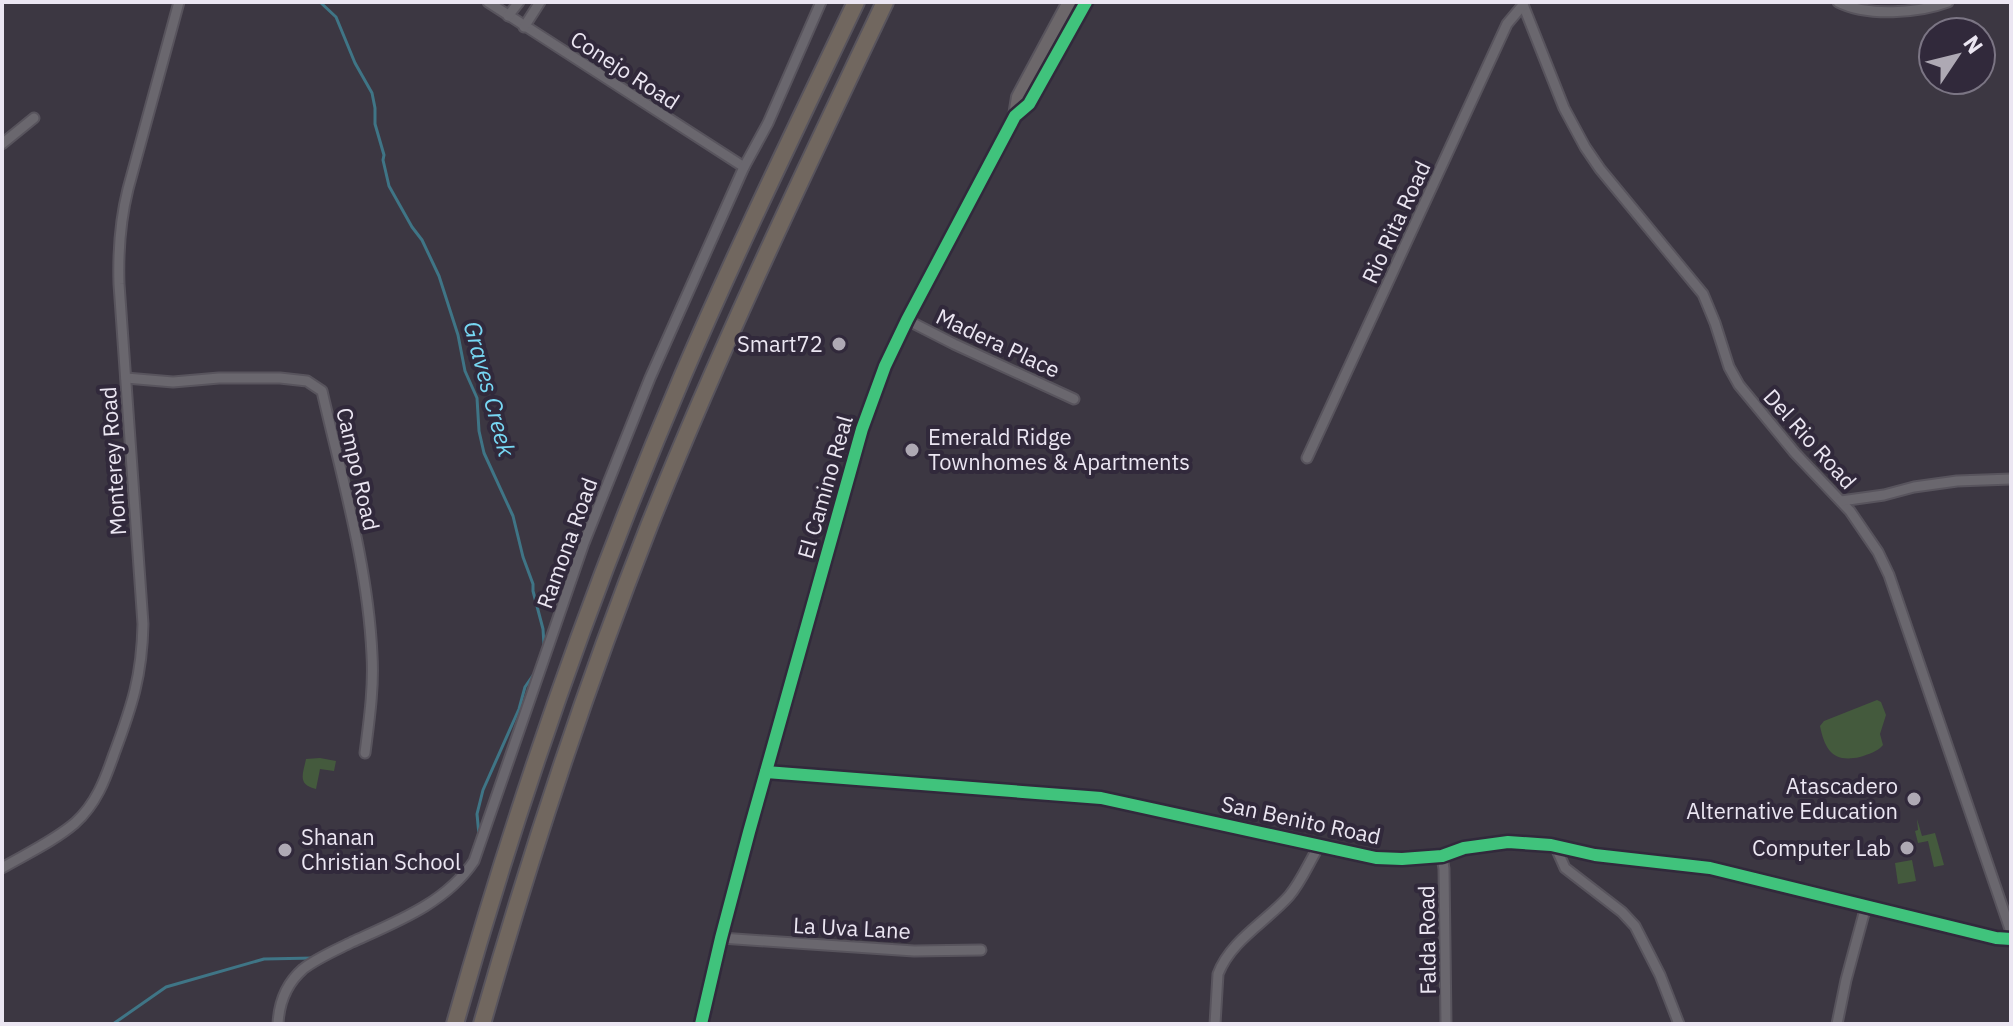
<svg xmlns="http://www.w3.org/2000/svg" width="2013" height="1026" font-family="'IBM Plex Sans',sans-serif">
  <style>
    .green { fill: #445a3d }
    .lines { fill: none; stroke-linecap: round; stroke-linejoin: round }
    .stream { stroke: #3f7586; stroke-width: 3 }
    .street-casing { stroke: #58545d; stroke-width: 13 }
    .secondary-casing { stroke: #58545d; stroke-width: 16 }
    .highway-casing { stroke: #58545d; stroke-width: 20 }
    .street { stroke: #6a676e; stroke-width: 9 }
    .secondary { stroke: #6c676a; stroke-width: 12 }
    .highway { stroke: #71675f; stroke-width: 16 }
    .cycleway-casing { stroke: #31293b; stroke-width: 17 }
    .cycleway { stroke: #40c37c; stroke-width: 12 }
    .poi-dot { fill: #aea9b4; stroke: #31293b; stroke-width: 3 }
    .labels { text-anchor: middle; stroke-width: 8; stroke-linejoin: round; paint-order: stroke }
    .street-label { font-size: 22px; fill: #ebe6f2; stroke: #31293b }
    .poi-label { font-size: 22px; fill: #ebe6f2; stroke: #31293b; text-anchor: end }
    .water-label { font-size: 24px; font-style: italic; fill: #77d7f3; stroke: #31293b }
  </style>
  <rect width="100%" height="100%" fill="#3c3742"/>
  <!-- green -->
  <g class="green">
    <path d="M 1877,700 L 1881,702 L 1886,715 L 1880,734 L 1883,745 C 1877,752 1869,754 1860,757 C 1833,763 1825,750 1820,726 L 1824,721 Z"/>
    <path d="M 320,758 L 336,761 L 334,771 L 320,769 L 316,789 C 297,785 303,774 306,759 Z"/>
    <path d="M 1917,819 L 1922,836 L 1935,833 L 1944,865 L 1934,867 L 1928,841 L 1918,843 L 1915,831 L 1918,830 Z"/>
    <path d="M 1912,860 L 1916,881 L 1898,884 L 1895,863 Z"/>
  </g>
  <g class="lines">
    <!-- stream -->
    <g class="stream">
      <path d="M 320,2 L 336,17 L 355,63 L 372,93 L 375,108 L 375,124 L 384,155 L 383,160 L 389,186 L 412,227 L 422,240 L 439,276 L 458,335 L 465,371 L 477,398 L 479,431 L 484,453 L 513,516 L 523,557 L 533,584 L 533,591 L 543,629 L 544,645"/>
      <path d="M 479,835 L 477,814 L 483,790 L 519,709 L 525,687 L 536,671"/>
      <path d="M 113,1024 L 166,987 L 264,959 L 314,958"/>
    </g>
    <!-- street casing -->
    <g class="street-casing">
      <g id="street">
        <path d="M 488,2 L 744,167"/>
        <path d="M 1522,2 L 1564,108 L 1585,147 L 1600,169 L 1703,294 L 1715,323 L 1729,367 L 1739,385 L 1795,453 L 1850,511 L 1878,552 L 1889,575 L 2011,932"/>
        <path d="M 1838,2 C 1867,17 1919,13 1948,2"/>
        <path d="M 508,16 L 519,2"/>
        <path d="M 524,27 L 540,2"/>
        <path d="M 2,144 L 34,118"/>
        <path d="M 907,320 L 954,344 L 1074,399"/>
        <path d="M 126,378 L 173,382 L 219,378 L 280,378 L 307,381 L 322,391 C 342,478 368,566 372,655 C 374,688 369,721 365,753"/>
        <path d="M 1307,458 L 1507,24 L 1523,5"/>
        <path d="M 1841,501 L 1884,495 L 1914,487 L 1957,481 L 2011,479"/>
        <path d="M 766,772 L 1101,798 L 1376,858 L 1402,859 L 1442,856 L 1464,848 L 1508,842 L 1551,845 L 1595,855 L 1710,868 L 1996,938 L 2011,939"/>
        <path d="M 1552,846 L 1557,850 L 1565,868 L 1622,912 L 1635,926 L 1660,975 L 1679,1024"/>
        <path d="M 1442,856 L 1444,869 L 1446,1024"/>
        <path d="M 2,868 C 26,854 54,841 75,823 C 96,804 105,780 114,754 C 132,706 142,676 143,624 L 119,284 C 118,252 120,221 128,189 L 179,2"/>
        <path d="M 721,938 L 914,951 L 981,950"/>
        <path d="M 278,1024 C 279,1003 287,983 303,969 C 317,958 336,950 352,942 C 396,922 446,903 474,861 L 584,543 L 650,378 L 744,167 L 768,123 L 821,2"/>
        <path d="M 1215,1024 L 1218,974 C 1231,940 1266,922 1289,896 C 1300,883 1307,867 1315,853 L 1318,846"/>
        <path d="M 1837,1024 L 1846,980 L 1866,906"/>
      </g>
    </g>
    <!-- secondary casing -->
    <g class="secondary-casing">
      <g id="secondary">
        <path d="M 1015,116 L 1018,97 L 1069,2"/>
        <path d="M 701,1024 L 721,938 L 749,832 L 862,429 L 885,366 L 907,320 L 1015,116 L 1029,104 L 1086,2"/>
      </g>
    </g>
    <!-- highway casing -->
    <g class="highway-casing">
      <g id="highway">
        <path d="M 455,1024 C 517,803 593,586 683,375 C 737,249 797,126 856,2"/>
        <path d="M 482,1024 C 530,855 585,689 649,526 C 720,348 803,175 885,2"/>
      </g>
    </g>
    <!-- street -->
    <use href="#street" class="street"/>
    <!-- secondary -->
    <use href="#secondary" class="secondary"/>
    <!-- highway -->
    <use href="#highway" class="highway"/>
    <!-- cycleway casing -->
    <g class="cycleway-casing">
      <g id="cycleway">
        <path d="M 766,772 L 1101,798 L 1376,858 L 1402,859 L 1442,856 L 1464,848 L 1508,842 L 1551,845 L 1595,855 L 1710,868 L 1996,938 L 2011,939"/>
        <path d="M 701,1024 L 721,938 L 749,832 L 862,429 L 885,366 L 907,320 L 1015,116 L 1029,104 L 1086,2"/>
      </g>
    </g>
    <!-- cycleway -->
    <use href="#cycleway" class="cycleway"/>
  </g>
  <!-- markers -->
  <g class="poi-dot">
    <circle cx="839" cy="344" r="8"/>
    <circle cx="912" cy="450" r="8"/>
    <circle cx="1914" cy="799" r="8"/>
    <circle cx="1907" cy="848" r="8"/>
    <circle cx="285" cy="850" r="8"/>
  </g>
  <g class="labels">
    <!-- street labels -->
    <g class="street-label">
      <text transform="translate(625 70) rotate(33)" y="8">Conejo Road</text>
      <text transform="translate(1396 222) rotate(-65)" y="8">Rio Rita Road</text>
      <text transform="translate(998 343) rotate(25)" y="8">Madera Place</text>
      <text transform="translate(1810 439) rotate(48)" y="8">Del Rio Road</text>
      <text transform="translate(113 461) rotate(-94)" y="8">Monterey Road</text>
      <text transform="translate(358 469) rotate(77)" y="8">Campo Road</text>
      <text transform="translate(825 487) rotate(-74)" y="8">El Camino Real</text>
      <text transform="translate(567 543) rotate(-70)" y="8">Ramona Road</text>
      <text transform="translate(1301 820) rotate(12)" y="8">San Benito Road</text>
      <text transform="translate(852 928) rotate(3)" y="8">La Uva Lane</text>
      <text transform="translate(1427 940) rotate(-91)" y="8">Falda Road</text>
    </g>
    <!-- poi labels -->
    <g class="poi-label">
      <text x="823" y="352">Smart72</text>
      <text x="928" y="445" text-anchor="start">Emerald Ridge<tspan x="928" dy="25">Townhomes &amp; Apartments</tspan></text>
      <text x="1898" y="794">Atascadero<tspan x="1898" dy="25">Alternative Education</tspan></text>
      <text x="301" y="845" text-anchor="start">Shanan<tspan x="301" dy="25">Christian School</tspan></text>
      <text x="1891" y="856">Computer Lab</text>
    </g>
    <!-- water labels -->
    <g class="water-label">
      <text transform="translate(489 389) rotate(75)" y="8">Graves Creek</text>
    </g>
  </g>
  <!-- border -->
  <rect width="2013" height="1026" fill="none" stroke="#ebe6f2" stroke-width="8"/>
  <!-- north arrow -->
  <g transform="translate(1957 56) rotate(55)"><circle r="38" fill="#31293b" stroke="#7b7584" stroke-width="2"/>
  <path d="M0-6L14 30L0 20L-14 30Z" fill="#aea9b4"/>
  <text y="-12" font-size="22" font-weight="bold" text-anchor="middle" fill="#ebe6f2">N</text>
  </g>
</svg>
